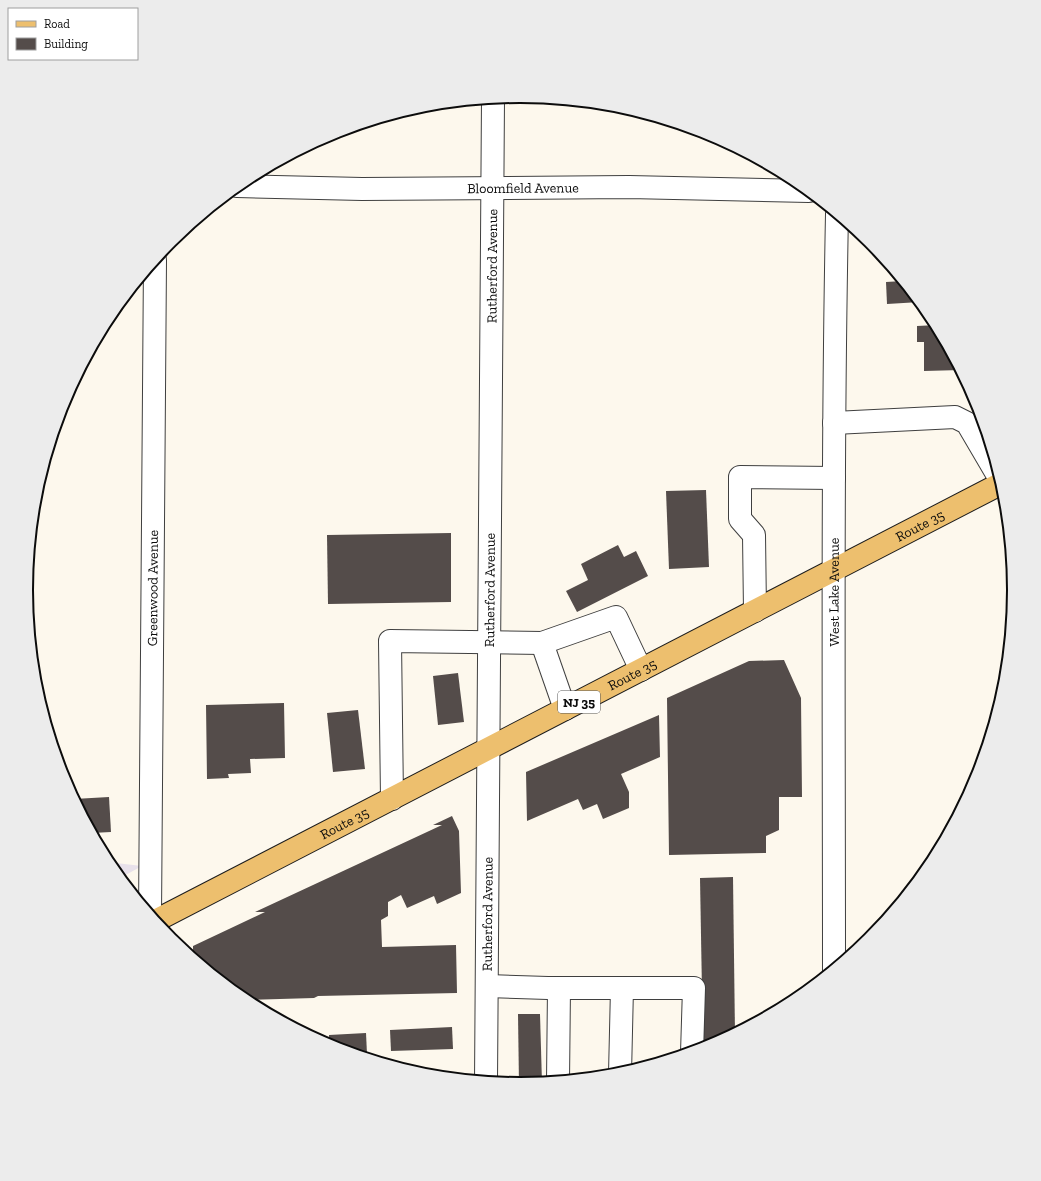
<svg xmlns="http://www.w3.org/2000/svg" width="1041" height="1181" font-family="'Zilla Slab',serif">
  <style>
    .industrial { fill: #e8e1ea }
    .building { fill: #544c4a }
    .lines { fill: none; stroke-linecap: round; stroke-linejoin: round }
    .minor-casing { stroke: #3f3f3f; stroke-width: 24 }
    .major-casing { stroke: #1d1d1d; stroke-width: 24 }
    .minor { stroke: #fff; stroke-width: 22 }
    .major { stroke: #edbf6e; stroke-width: 22 }
    .labels { text-anchor: middle; stroke-width: 4; stroke-linejoin: round; paint-order: stroke }
    .shield { fill: #fff; stroke: #555; stroke-width: 1 }
    .shield-label { font-size: 13px; font-weight: bold; fill: #0c0c0c }
    .street-label { font-size: 14px; fill: #0c0c0c; stroke: #fff }
    .rim { fill: none; stroke: #0c0c0c; stroke-width: 2 }
  </style>
  <rect width="100%" height="100%" fill="#fdf8ed"/>
  <!-- industrial -->
  <path class="industrial" d="M 107,862 L 142,866 L 120,878 Z"/>
  <!-- building -->
  <g class="building">
    <path d="M 903,281 L 920,302 L 887,304 L 886,282 Z"/>
    <path d="M 937,325 L 961,370 L 924,371 L 924,342 L 917,342 L 917,326 Z"/>
    <path d="M 706,490 L 709,567 L 669,569 L 666,491 Z"/>
    <path d="M 451,533 L 451,602 L 328,604 L 327,535 Z"/>
    <path d="M 618,545 L 624,557 L 636,551 L 648,576 L 577,612 L 566,591 L 588,580 L 581,564 Z"/>
    <path d="M 784,660 L 801,698 L 802,797 L 779,797 L 779,830 L 766,836 L 766,853 L 669,855 L 667,698 L 749,661 Z"/>
    <path d="M 458,673 L 464,722 L 438,725 L 433,676 Z"/>
    <path d="M 284,703 L 285,758 L 250,759 L 251,773 L 228,774 L 229,778 L 207,779 L 206,705 Z"/>
    <path d="M 358,710 L 365,769 L 333,772 L 327,713 Z"/>
    <path d="M 659,715 L 660,757 L 621,774 L 629,792 L 629,808 L 603,819 L 597,804 L 583,810 L 578,799 L 527,821 L 526,772 Z"/>
    <path d="M 109,797 L 111,832 L 92,833 L 74,799 Z"/>
    <path d="M 452,816 L 459,831 L 461,893 L 437,904 L 434,896 L 407,908 L 401,895 L 388,902 L 388,916 L 381,920 L 382,947 L 456,945 L 457,993 L 318,996 L 314,998 L 244,1000 L 193,958 L 193,946 L 265,912 L 255,912 L 442,825 L 433,825 Z"/>
    <path d="M 733,877 L 735,1034 L 710,1047 L 703,1049 L 700,878 Z"/>
    <path d="M 518,1014 L 540,1014 L 542,1083 L 519,1085 Z"/>
    <path d="M 452,1027 L 453,1049 L 391,1051 L 390,1030 Z"/>
    <path d="M 366,1033 L 367,1054 L 355,1054 L 329,1046 L 329,1035 Z"/>
  </g>
  <g class="lines">
    <!-- minor casing -->
    <g class="minor-casing">
      <g id="minor">
        <path id="s1" d="M 237,186 L 362,189 L 629,187 L 809,191"/>
        <path d="M 834,423 L 955,417 L 967,423 L 1001,481"/>
        <path d="M 755,611 L 754,535 L 740,519 L 740,477 L 834,478"/>
        <path d="M 542,643 L 565,709"/>
        <path d="M 392,799 L 390,641 L 542,643 L 616,617 L 641,670"/>
        <path id="s2" d="M 150,915 L 155,260"/>
        <path id="s3" d="M 834,970 C 834,718 832,466 837,214"/>
        <path d="M 487,986 L 548,988 L 694,988 L 692,1053"/>
        <path d="M 620,1074 L 622,988"/>
        <path d="M 558,1081 L 559,988"/>
        <path id="s4" d="M 486,1082 L 493,99"/>
      </g>
    </g>
    <!-- major casing -->
    <g class="major-casing">
      <g id="major">
        <path id="s5" d="M 155,921 L 1002,483"/>
      </g>
    </g>
    <!-- minor -->
    <use href="#minor" class="minor"/>
    <!-- major -->
    <use href="#major" class="major"/>
  </g>
  <g class="labels">
    <!-- shield labels -->
    <rect class="shield" x="558" y="691" width="42" height="22" rx="3"/>
    <g class="shield-label">
      <text x="579" y="707">NJ 35</text>
    </g>
    <!-- street labels -->
    <g class="street-label">
      <text dy="5" stroke="none"><textPath href="#s1" startOffset="286">Bloomfield Avenue</textPath></text>
      <text dy="5" stroke="none"><textPath href="#s4" startOffset="816">Rutherford Avenue</textPath></text>
      <text dy="5" stroke="none"><textPath href="#s5" startOffset="861">Route 35</textPath></text>
      <text dy="5" stroke="none"><textPath href="#s2" startOffset="327">Greenwood Avenue</textPath></text>
      <text dy="5" stroke="none"><textPath href="#s4" startOffset="492">Rutherford Avenue</textPath></text>
      <text dy="5" stroke="none"><textPath href="#s3" startOffset="378">West Lake Avenue</textPath></text>
      <text dy="5" stroke="none"><textPath href="#s5" startOffset="537">Route 35</textPath></text>
      <text dy="5" stroke="none"><textPath href="#s5" startOffset="213">Route 35</textPath></text>
      <text dy="5" stroke="none"><textPath href="#s4" startOffset="168">Rutherford Avenue</textPath></text>
    </g>
  </g>
  <!-- crop -->
  <path d="M0 0H1041V1181H0ZM33 590a487 487 0 1 1 974 0a487 487 0 1 1-974 0Z" fill="#ececec" fill-rule="evenodd"/>
  <path class="rim" d="M33 590a487 487 0 1 1 974 0a487 487 0 1 1-974 0Z"/>
  <!-- legend -->
  <rect x="8" y="8" width="130" height="52" fill="#ffffff" stroke="#9e9e9e"/>
  <rect x="16" y="21" width="20" height="6" fill="#edbf6e" stroke="#9e9e9e"/>
  <text x="44" y="28" font-size="12" fill="#0c0c0c">Road</text>
  <rect x="16" y="38" width="20" height="12" fill="#544c4a" stroke="#9e9e9e"/>
  <text x="44" y="48" font-size="12" fill="#0c0c0c">Building</text>
</svg>
